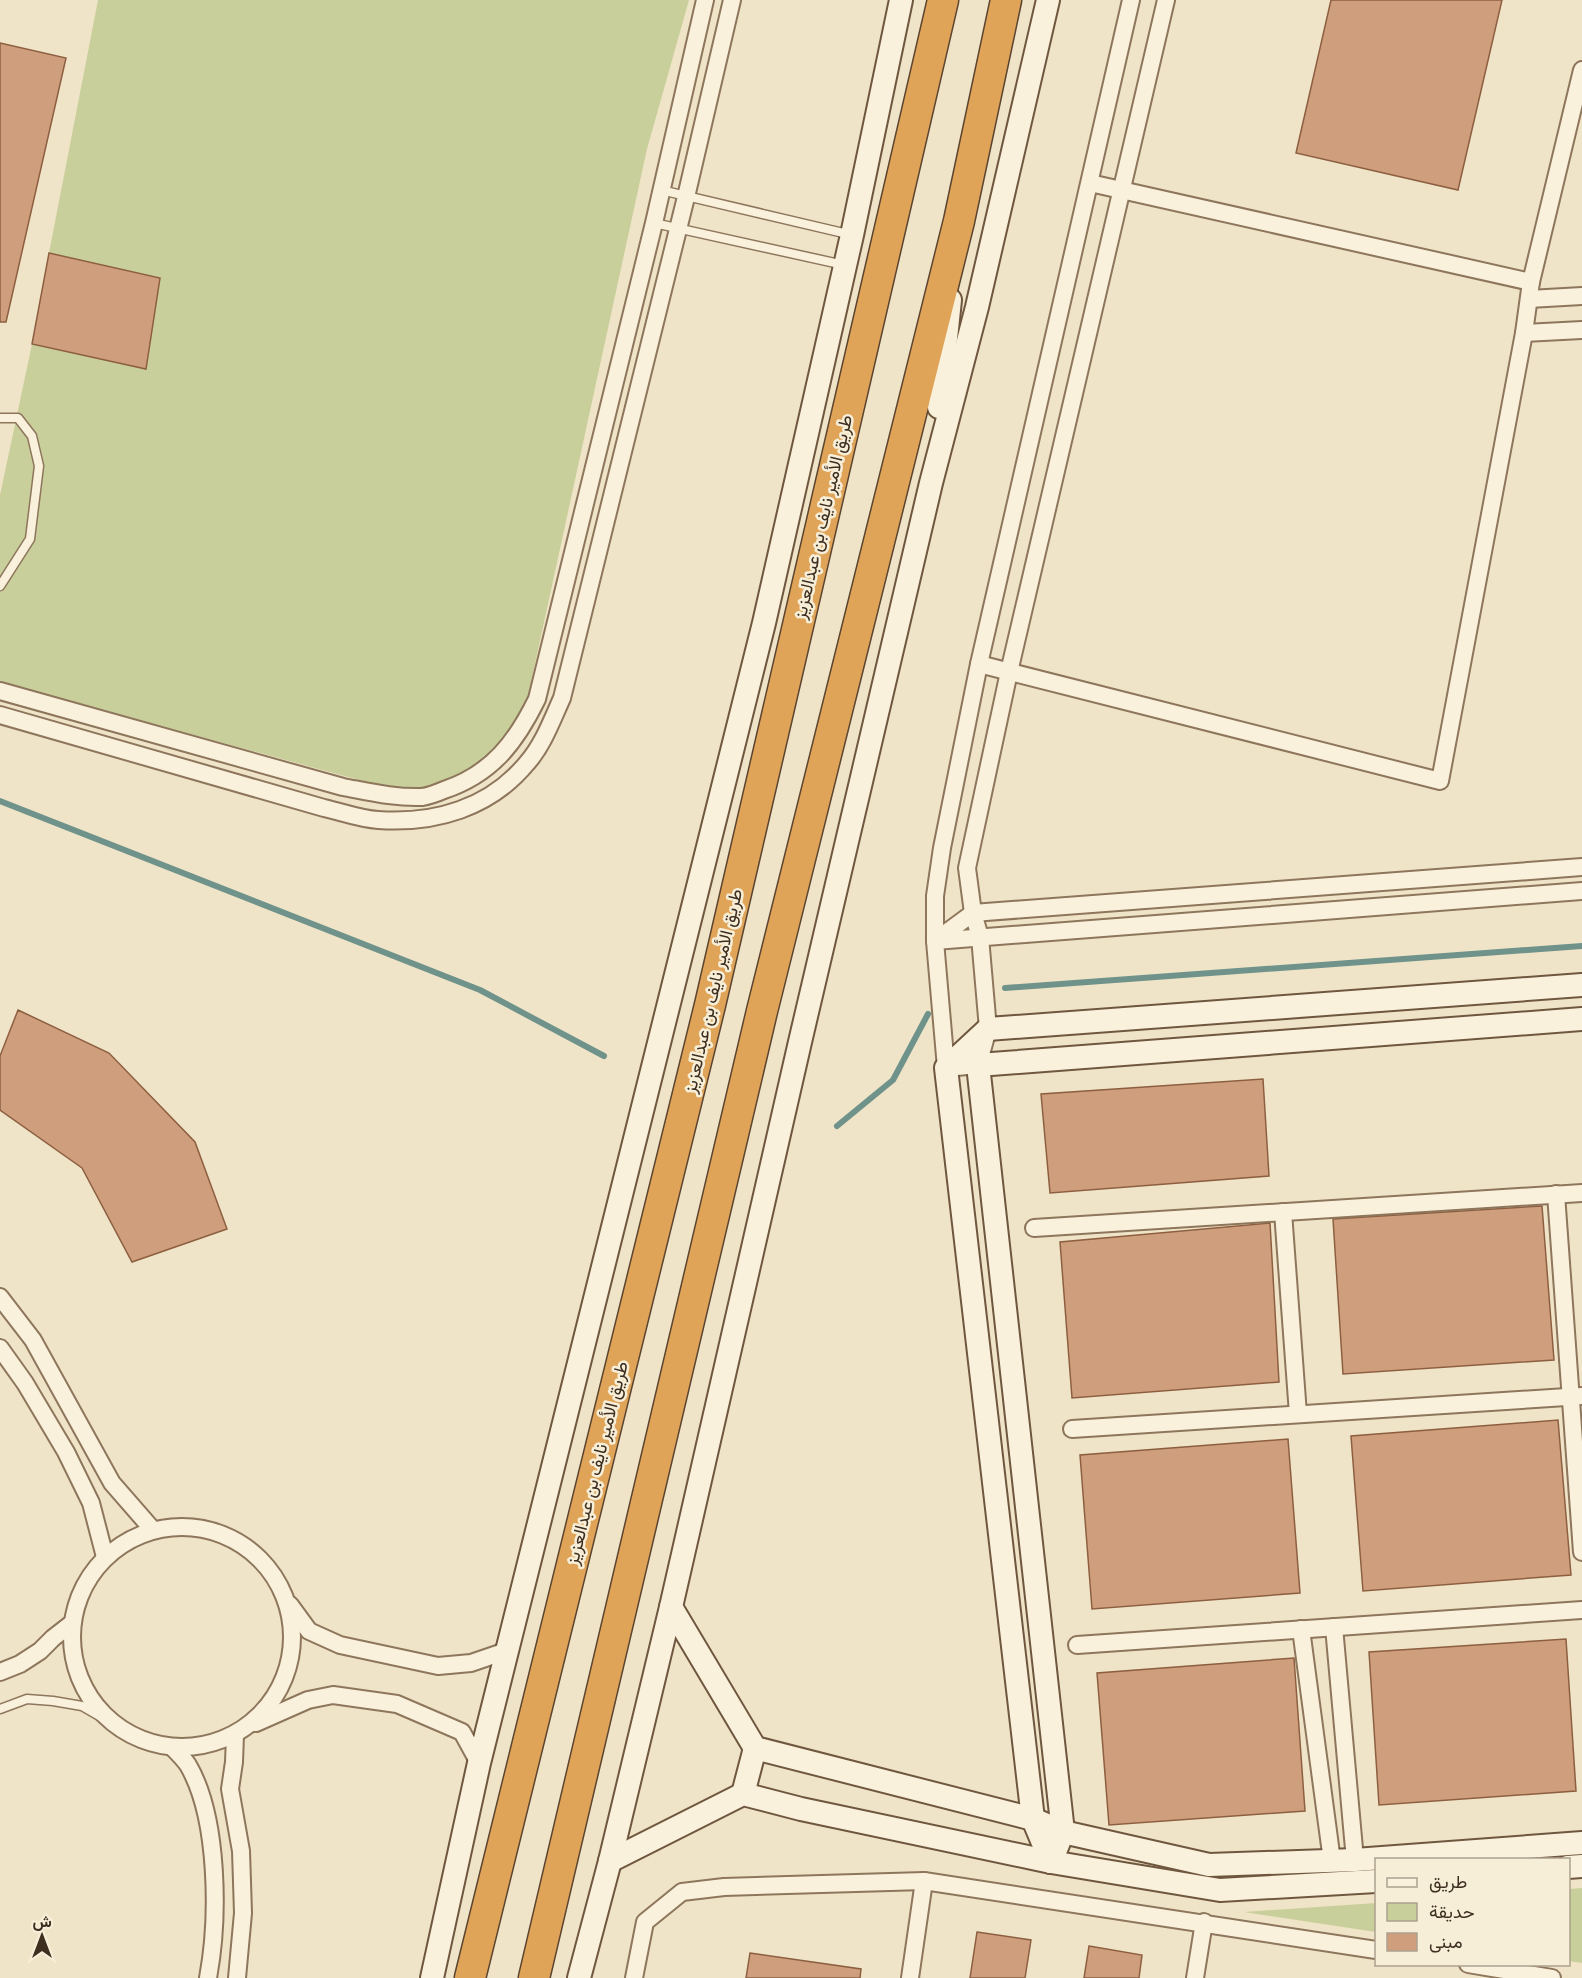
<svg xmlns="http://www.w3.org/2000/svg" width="1582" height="1978" font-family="Merriweather,Vazirmatn,serif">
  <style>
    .green { fill: #c9cf9b }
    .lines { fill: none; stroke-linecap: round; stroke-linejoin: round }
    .stream { stroke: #6f938a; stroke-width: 6 }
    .building { fill: #cf9f7d; stroke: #8d5f41; stroke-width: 1.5 }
    .lane-casing { stroke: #8d765c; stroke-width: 11 }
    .street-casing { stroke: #8d765c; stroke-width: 20 }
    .secondary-casing { stroke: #6f573f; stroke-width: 26 }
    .highway-casing { stroke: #5b4430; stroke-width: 33 }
    .lane { stroke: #faf1dc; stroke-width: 8 }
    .street { stroke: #faf1dc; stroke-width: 16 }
    .secondary { stroke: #faf1dc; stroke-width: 22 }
    .highway { stroke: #e0a458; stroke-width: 30 }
    .labels { text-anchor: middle; stroke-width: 5; stroke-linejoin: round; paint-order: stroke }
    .street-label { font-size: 18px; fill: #3d2e20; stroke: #f7eed8 }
  </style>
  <rect width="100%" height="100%" fill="#f0e4c8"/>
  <!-- green -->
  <g class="green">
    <path d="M 98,0 L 689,0 L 647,149 L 528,696 L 515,725 L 494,752 L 456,777 L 428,790 L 392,789 L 0,682 L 0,495 L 32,344 L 146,369 L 160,278 L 49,253 Z"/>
    <path d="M 1582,1888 L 1582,1963 L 1568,1961 L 1569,1889 Z"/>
    <path d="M 1376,1903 L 1376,1932 L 1244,1912 Z"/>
  </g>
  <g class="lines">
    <!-- stream -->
    <g class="stream">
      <path d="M 0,801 L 480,990 L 604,1056"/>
      <path d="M 1005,988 L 1582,946"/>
      <path d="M 837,1126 L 893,1080 L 928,1014"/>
    </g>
  </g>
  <!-- building -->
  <g class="building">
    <path d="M 1331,0 L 1502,0 L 1458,190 L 1296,153 Z"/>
    <path d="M 0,43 L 66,58 L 6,322 L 0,322 Z"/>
    <path d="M 49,253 L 160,278 L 146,369 L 32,344 Z"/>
    <path d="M 18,1010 L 109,1053 L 195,1142 L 227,1229 L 132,1262 L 82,1168 L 0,1110 L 0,1056 Z"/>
    <path d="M 1263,1079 L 1269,1176 L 1050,1193 L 1041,1094 Z"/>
    <path d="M 1542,1206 L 1554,1360 L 1343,1374 L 1333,1219 Z"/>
    <path d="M 1270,1223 L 1279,1382 L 1072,1398 L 1060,1242 Z"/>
    <path d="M 1558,1420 L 1571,1575 L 1363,1591 L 1351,1436 Z"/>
    <path d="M 1288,1439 L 1300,1593 L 1092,1609 L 1080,1455 Z"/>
    <path d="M 1566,1639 L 1576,1791 L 1379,1805 L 1369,1652 Z"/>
    <path d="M 1294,1658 L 1305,1811 L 1109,1825 L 1097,1673 Z"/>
    <path d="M 977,1932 L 1031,1940 L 1025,1978 L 970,1978 Z"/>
    <path d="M 1089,1946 L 1142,1955 L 1139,1978 L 1084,1978 Z"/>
    <path d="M 750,1953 L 861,1969 L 860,1978 L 746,1978 Z"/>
  </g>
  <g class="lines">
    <!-- lane casing -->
    <g class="lane-casing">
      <g id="lane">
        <path d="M 661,190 L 852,235"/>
        <path d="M 654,223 L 844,265"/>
        <path d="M 0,418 L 18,418 L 32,436 L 39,466 L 30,539 L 0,586"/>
        <path d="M 0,1709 L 27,1699 L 53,1701 L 82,1706 L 115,1725"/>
      </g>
    </g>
    <!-- street casing -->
    <g class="street-casing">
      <g id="street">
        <path d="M 1131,0 L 979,664 L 942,848 L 935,896 L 935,941 L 946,1068 L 978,1065 L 988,1029 L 980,937 L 973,913 L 967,868 L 1009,672 L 1166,0"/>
        <path d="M 1090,183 L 1531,282"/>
        <path d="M 1529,299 L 1582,296"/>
        <path d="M 1524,333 L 1582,330"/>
        <path d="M 979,664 L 1440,781 L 1524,333 L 1531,282 L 1582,70"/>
        <path d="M 0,691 L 343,787 C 370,792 395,798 422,797 C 429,796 437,793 444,790 C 492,774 516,742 537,699 L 654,223 L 705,0"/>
        <path d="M 0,715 L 324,808 C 342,812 360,819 378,820 C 435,824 490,808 527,763 C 543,745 552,720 562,698 L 686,197 L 732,0"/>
        <path d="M 1582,867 L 973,913 L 935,941 L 1582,891"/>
        <path d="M 1556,1194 L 1582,1552"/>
        <path d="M 1283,1212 L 1298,1414"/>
        <path d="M 1034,1228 L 1582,1193"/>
        <path d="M 0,1297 L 33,1340 L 112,1483 L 153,1530"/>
        <path d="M 0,1348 L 25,1383 L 66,1452 L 91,1503 L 105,1557"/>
        <path d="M 1072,1429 L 1582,1396"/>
        <circle cx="182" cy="1637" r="110"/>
        <path d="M 290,1605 L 309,1631 L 340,1645 L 438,1666 L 471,1663 L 509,1650"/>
        <path d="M 1334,1627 L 1355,1860"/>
        <path d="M 1301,1629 L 1332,1861"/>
        <path d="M 1077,1645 L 1582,1610"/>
        <path d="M 0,1672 L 20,1664 L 40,1651 L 53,1638 L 71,1624"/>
        <path d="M 256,1723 L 308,1700 L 333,1695 L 397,1704 L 462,1732 L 479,1763"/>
        <path d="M 235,1735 L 234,1762 L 230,1789 L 241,1851 L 243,1913 L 237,1978"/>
        <path d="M 173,1748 C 178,1753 184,1759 188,1765 C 219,1818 219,1919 208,1978"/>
        <path d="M 1468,1964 L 1552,1978"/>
        <path d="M 634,1978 L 645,1922 L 682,1892 L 724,1887 L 924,1881 L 1376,1950"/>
        <path d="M 910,1978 L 924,1881"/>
        <path d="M 1195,1978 L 1204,1922"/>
      </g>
    </g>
    <!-- secondary casing -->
    <g class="secondary-casing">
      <g id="secondary">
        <path d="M 939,407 L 950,300"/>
        <path d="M 671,1607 L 755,1748 L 1033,1819 L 1063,1832 L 1209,1865 L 1355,1860 L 1582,1843"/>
        <path d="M 743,1794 L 755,1748"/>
        <path d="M 610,1861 L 743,1794 L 801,1809 L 1051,1862 L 1220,1890 L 1376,1881"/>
        <path d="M 1051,1862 L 1033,1819 L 946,1068 L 988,1029 L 1582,985"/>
        <path d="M 1051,1862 L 1063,1832 L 978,1065 L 1582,1019"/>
        <path d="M 1568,1867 L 1582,1866"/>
        <path d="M 432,1978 L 479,1763 L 764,623 L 852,235 L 901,0"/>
        <path d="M 579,1978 L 610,1861 L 671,1607 L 800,1042 L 931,483 L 977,307 L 1048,0"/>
      </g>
    </g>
    <!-- highway casing -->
    <g class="highway-casing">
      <g id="highway">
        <path d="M 470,1978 L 710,1005 L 943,0"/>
        <path d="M 534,1978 L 762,1011 L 959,221 L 1006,0"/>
      </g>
    </g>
    <!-- lane -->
    <use href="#lane" class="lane"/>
    <!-- street -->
    <use href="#street" class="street"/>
    <!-- secondary -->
    <use href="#secondary" class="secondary"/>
    <!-- highway -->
    <use href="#highway" class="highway"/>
  </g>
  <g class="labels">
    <!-- street labels -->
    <g class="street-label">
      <text transform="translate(823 517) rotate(-77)" y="6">طريق الأمير نايف بن عبدالعزيز</text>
      <text transform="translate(713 991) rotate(-77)" y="6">طريق الأمير نايف بن عبدالعزيز</text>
      <text transform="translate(597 1463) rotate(-76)" y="6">طريق الأمير نايف بن عبدالعزيز</text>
    </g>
  </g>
  <!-- legend -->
  <rect x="1375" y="1858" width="195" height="108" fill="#f7eed8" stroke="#ada18e" stroke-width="1.5"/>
  <rect x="1387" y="1878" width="30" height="9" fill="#faf1dc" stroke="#ada18e" stroke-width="1.5"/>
  <text x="1429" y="1888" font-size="18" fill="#3d2e20">طريق</text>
  <rect x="1387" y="1903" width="30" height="18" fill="#c9cf9b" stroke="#ada18e" stroke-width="1.5"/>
  <text x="1429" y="1918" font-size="18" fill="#3d2e20">حديقة</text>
  <rect x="1387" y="1933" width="30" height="18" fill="#cf9f7d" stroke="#ada18e" stroke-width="1.5"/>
  <text x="1429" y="1948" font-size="18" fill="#3d2e20">مبنى</text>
  <!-- north arrow -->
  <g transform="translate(42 1936)" stroke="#f7eed8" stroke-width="4.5" paint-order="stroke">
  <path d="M0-4.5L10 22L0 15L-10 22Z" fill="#3d2e20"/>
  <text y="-9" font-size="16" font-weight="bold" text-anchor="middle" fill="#3d2e20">ش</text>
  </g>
</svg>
